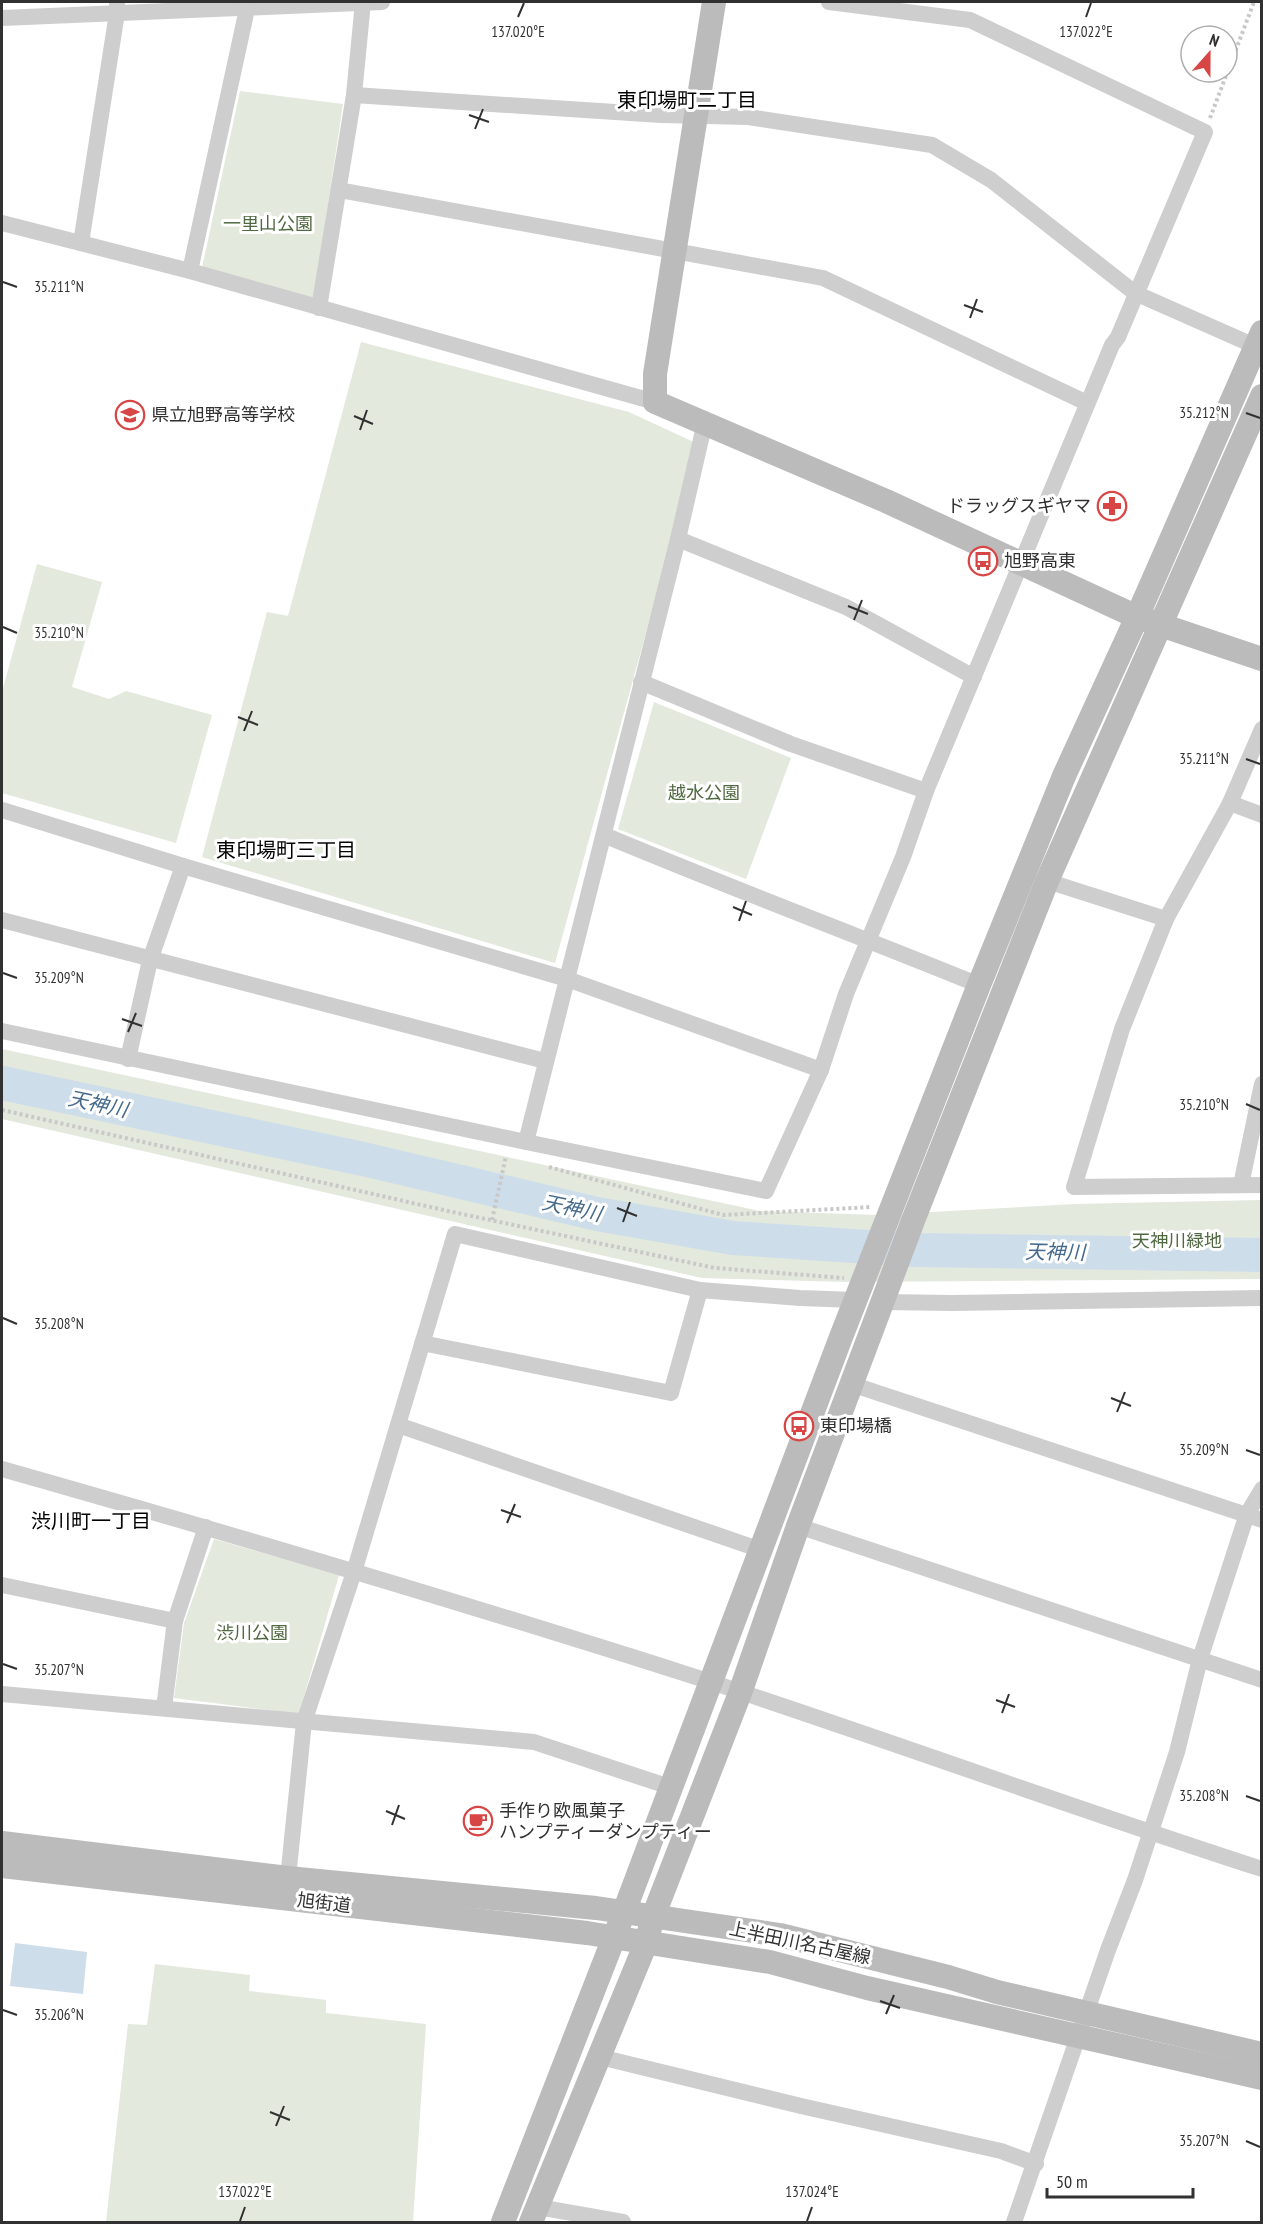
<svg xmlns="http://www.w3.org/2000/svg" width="1263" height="2224" font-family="'PT Sans Narrow','Noto Sans JP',sans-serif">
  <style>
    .green { fill: #e3e9dd }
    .water { fill: #ceddea }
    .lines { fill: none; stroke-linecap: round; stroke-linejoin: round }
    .river { stroke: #ceddea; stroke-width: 34 }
    .path { stroke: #c8c8c8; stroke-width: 4; stroke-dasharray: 3 3; stroke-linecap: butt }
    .street { stroke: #cecece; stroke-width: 16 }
    .secondary { stroke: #bbb; stroke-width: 24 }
    .ticks { fill: none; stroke: #313131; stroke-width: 2 }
    .labels { text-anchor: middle; stroke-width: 6; stroke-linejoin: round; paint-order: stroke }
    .park-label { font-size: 18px; fill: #506941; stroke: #fff }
    .poi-label { font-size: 18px; fill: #313131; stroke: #fff; text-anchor: start }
    .street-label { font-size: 18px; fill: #313131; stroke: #fff }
    .neighbourhood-label { font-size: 20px; fill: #000; stroke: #fff }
    .water-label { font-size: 20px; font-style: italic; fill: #456a8c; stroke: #fff }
    .ticks-label { font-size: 15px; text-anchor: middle; fill: #313131; stroke: #fff; stroke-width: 6; stroke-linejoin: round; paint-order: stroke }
  </style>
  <rect width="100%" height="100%" fill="#fff"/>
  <!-- green -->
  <g class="green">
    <path d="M 240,91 L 343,104 L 314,298 L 202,268 Z"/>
    <path d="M 361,342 L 629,412 L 698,444 L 555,963 L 202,857 L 267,612 L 288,616 Z"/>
    <path d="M 37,564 L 102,582 L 72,687 L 109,699 L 126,691 L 212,715 L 176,843 L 2,793 L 2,692 Z"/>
    <path d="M 654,702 L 791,758 L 746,879 L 618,829 Z"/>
    <path d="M 2,1049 L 760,1211 L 878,1215 L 1075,1204 L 1261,1200 L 1261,1279 L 849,1282 L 702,1278 L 2,1119 Z"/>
    <path d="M 214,1539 L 339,1575 L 299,1714 L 174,1698 L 184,1623 Z"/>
    <path d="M 155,1964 L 250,1975 L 249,1991 L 326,2000 L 326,2013 L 426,2024 L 413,2222 L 106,2222 L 128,2024 L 147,2025 Z"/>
  </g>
  <!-- water -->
  <path class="water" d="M 15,1943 L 87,1952 L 83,1994 L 10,1986 Z"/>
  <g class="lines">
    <!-- river -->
    <path class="river" d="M 2,1083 L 363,1159 L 597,1214 L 733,1238 L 914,1250 L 1262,1255"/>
    <!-- path -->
    <g class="path">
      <path d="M 1210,118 L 1254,2"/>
      <path d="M 2,1110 L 448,1211 L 715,1268 L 844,1278"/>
      <path d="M 549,1167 L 723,1215 L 871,1207"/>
      <path d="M 492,1220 L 506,1156"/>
    </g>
    <!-- street -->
    <g class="street">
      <path d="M 2,18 L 382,2"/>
      <path d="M 354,95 L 661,115 L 748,117 L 932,145 L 991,180 L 1135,293 L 1255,346"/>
      <path d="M 339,190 L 823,278 L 1087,403"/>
      <path d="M 2,223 L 190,271 L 655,402"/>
      <path d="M 81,243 L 117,13 L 117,2"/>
      <path d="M 190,271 L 247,9"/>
      <path d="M 319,308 L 354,95 L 363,2"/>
      <path d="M 678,539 L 846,607 L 974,677"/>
      <path d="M 641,682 L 791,744 L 926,791"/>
      <path d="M 1262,729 L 1230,803 L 1166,919 L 1122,1029 L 1074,1187 L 1262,1185"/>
      <path d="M 1230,803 L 1262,815"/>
      <path d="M 2,810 L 183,866 L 567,979 L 821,1070"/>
      <path d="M 604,835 C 728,887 854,934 979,985"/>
      <path d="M 1047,881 L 1166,919"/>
      <path d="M 2,920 L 545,1061"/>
      <path d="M 2,1031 L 526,1142 L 766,1191 L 821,1070 L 846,994 L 903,857 L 926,791 L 1112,345 L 1118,337 L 1205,132 L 970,20 L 829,2"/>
      <path d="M 128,1059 L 150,960 L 183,866"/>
      <path d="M 526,1142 L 678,539 L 705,422"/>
      <path d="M 1241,1185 L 1262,1084"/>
      <path d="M 882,1302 L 952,1303 L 1262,1298"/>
      <path d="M 422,1343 L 671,1393 L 700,1290"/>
      <path d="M 851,1384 L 1262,1520"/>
      <path d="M 398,1425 L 761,1550"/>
      <path d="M 2,1469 C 238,1536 474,1606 708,1681 C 893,1742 1076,1809 1262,1869"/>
      <path d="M 798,1526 L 1262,1680"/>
      <path d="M 2,1585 L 175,1621"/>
      <path d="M 2,1694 L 534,1742 L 670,1787"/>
      <path d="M 164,1708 L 175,1621 L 206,1527"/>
      <path d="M 288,1878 L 304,1722 L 354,1572 L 455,1234 L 700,1290 L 800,1298 L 855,1300"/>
      <path d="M 600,2057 L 801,2106 L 1001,2151 L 1036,2164"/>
      <path d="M 538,2207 L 623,2222"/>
      <path d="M 1014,2222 L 1108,1950 L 1135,1880 L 1177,1752 L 1200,1659 L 1247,1514 L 1262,1489"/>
    </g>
    <!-- secondary -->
    <g class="secondary">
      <path d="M 714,2 L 655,374 L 655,402 L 886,501 L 1137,617 L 1262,659"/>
      <path d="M 2,1843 L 288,1878 L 596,1908 L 780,1935 L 948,1977 L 997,1992 L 1262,2054"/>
      <path d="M 2,1866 L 587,1933 L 770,1962 L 867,1988 L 1262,2078"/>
      <path d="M 503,2222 L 624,1912 L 841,1337 L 979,985 L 1064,776 L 1137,617 L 1262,332"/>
      <path d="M 531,2222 L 646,1943 L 653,1917 L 740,1693 L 798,1526 L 914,1218 L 1047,881 L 1262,396"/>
    </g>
  </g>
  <!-- ticks -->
  <path class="ticks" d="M 518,17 L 524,3M 1086,17 L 1091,3M 469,115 L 489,122M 475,129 L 483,109M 3,282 L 17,287M 964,305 L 983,312M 970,318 L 977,299M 1246,413 L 1260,418M 354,416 L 373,424M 360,430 L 367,410M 848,606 L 868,614M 854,620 L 862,600M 3,627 L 17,633M 238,717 L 258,725M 244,731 L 252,711M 1246,759 L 1260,764M 733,907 L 752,915M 739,921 L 746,901M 3,973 L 17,978M 122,1019 L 142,1026M 128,1032 L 136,1013M 1246,1104 L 1260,1110M 617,1208 L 637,1216M 623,1222 L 630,1202M 3,1318 L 17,1324M 1111,1398 L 1131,1406M 1117,1412 L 1125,1392M 1246,1450 L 1260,1455M 501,1510 L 521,1517M 507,1523 L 515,1504M 3,1664 L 17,1669M 996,1700 L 1015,1707M 1002,1713 L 1009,1694M 1246,1796 L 1260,1801M 386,1811 L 405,1819M 392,1825 L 399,1805M 880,2001 L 900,2008M 3,2010 L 17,2015M 886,2014 L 894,1995M 270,2112 L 290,2120M 276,2126 L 284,2106M 1246,2141 L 1260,2147M 240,2221 L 245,2207M 807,2221 L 812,2207"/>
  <!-- icons -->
  <defs>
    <g id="school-ring" transform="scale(1.5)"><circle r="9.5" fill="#fff" stroke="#d74644" stroke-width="1.5"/><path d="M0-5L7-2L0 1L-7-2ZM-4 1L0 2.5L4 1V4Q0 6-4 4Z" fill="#d74644"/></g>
    <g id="pharmacy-ring" transform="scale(1.5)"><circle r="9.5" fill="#fff" stroke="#d74644" stroke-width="1.5"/><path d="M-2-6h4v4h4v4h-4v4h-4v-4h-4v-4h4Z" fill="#d74644"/></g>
    <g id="bus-ring" transform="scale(1.5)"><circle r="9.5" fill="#fff" stroke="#d74644" stroke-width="1.5"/><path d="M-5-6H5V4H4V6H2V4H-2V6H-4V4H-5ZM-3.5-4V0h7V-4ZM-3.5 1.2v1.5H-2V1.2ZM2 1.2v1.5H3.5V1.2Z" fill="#d74644"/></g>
    <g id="cafe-ring" transform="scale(1.5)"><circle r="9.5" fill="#fff" stroke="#d74644" stroke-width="1.5"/><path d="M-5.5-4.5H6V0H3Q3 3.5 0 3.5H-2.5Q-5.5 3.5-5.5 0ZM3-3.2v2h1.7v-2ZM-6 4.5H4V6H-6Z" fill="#d74644"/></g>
  </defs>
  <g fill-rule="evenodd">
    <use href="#school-ring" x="130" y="415"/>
    <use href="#pharmacy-ring" x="1112" y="506"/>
    <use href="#bus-ring" x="983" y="561"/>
    <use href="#bus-ring" x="799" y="1426"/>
    <use href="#cafe-ring" x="478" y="1821"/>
  </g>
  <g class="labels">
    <!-- park labels -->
    <g class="park-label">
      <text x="268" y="230">一里山公園</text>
      <text x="704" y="799">越水公園</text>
      <text x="1177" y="1247">天神川緑地</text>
      <text x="252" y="1639">渋川公園</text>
    </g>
    <!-- poi labels -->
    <g class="poi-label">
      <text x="151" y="421">県立旭野高等学校</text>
      <text x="1091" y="512" text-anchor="end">ドラッグスギヤマ</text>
      <text x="1004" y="567">旭野高東</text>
      <text x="820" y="1432">東印場橋</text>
      <text x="499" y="1817">手作り欧風菓子<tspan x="499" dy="21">ハンプティーダンプティー</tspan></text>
    </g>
    <!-- street labels -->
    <g class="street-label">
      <text transform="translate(324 1903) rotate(7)" y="6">旭街道</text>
      <text transform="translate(800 1943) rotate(12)" y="6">上半田川名古屋線</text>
    </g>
    <!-- neighbourhood labels -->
    <g class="neighbourhood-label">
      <text x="687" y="107">東印場町二丁目</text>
      <text x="286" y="857">東印場町三丁目</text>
      <text x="91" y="1528">渋川町一丁目</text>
    </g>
    <!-- water labels -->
    <g class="water-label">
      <text transform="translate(98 1104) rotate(12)" y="7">天神川</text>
      <text transform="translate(572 1208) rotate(12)" y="7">天神川</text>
      <text transform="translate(1055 1252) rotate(1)" y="7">天神川</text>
    </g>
  </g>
  <g class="ticks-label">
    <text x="1086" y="37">137.022°E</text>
    <text x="518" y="37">137.020°E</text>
    <text x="59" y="292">35.211°N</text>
    <text x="1204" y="418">35.212°N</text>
    <text x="59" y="638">35.210°N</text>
    <text x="1204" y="764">35.211°N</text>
    <text x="59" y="983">35.209°N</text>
    <text x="1204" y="1110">35.210°N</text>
    <text x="59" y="1329">35.208°N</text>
    <text x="1204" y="1455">35.209°N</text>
    <text x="59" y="1675">35.207°N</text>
    <text x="1204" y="1801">35.208°N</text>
    <text x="59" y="2020">35.206°N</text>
    <text x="1204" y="2146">35.207°N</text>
    <text x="245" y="2197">137.022°E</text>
    <text x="812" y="2197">137.024°E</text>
  </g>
  <!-- border -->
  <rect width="1263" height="2224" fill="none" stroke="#313131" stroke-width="6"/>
  <!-- north arrow -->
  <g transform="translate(1209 54) rotate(21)"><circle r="28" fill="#ffffff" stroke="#adadad" stroke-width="1.5"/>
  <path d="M0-4.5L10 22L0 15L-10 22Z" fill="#d74644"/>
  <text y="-9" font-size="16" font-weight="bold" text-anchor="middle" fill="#313131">N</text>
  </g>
  <!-- scale -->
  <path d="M1047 2188v9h146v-9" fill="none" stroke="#313131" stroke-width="3"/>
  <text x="1056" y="2188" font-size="18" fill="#313131" stroke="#ffffff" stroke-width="4.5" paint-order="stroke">50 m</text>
</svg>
